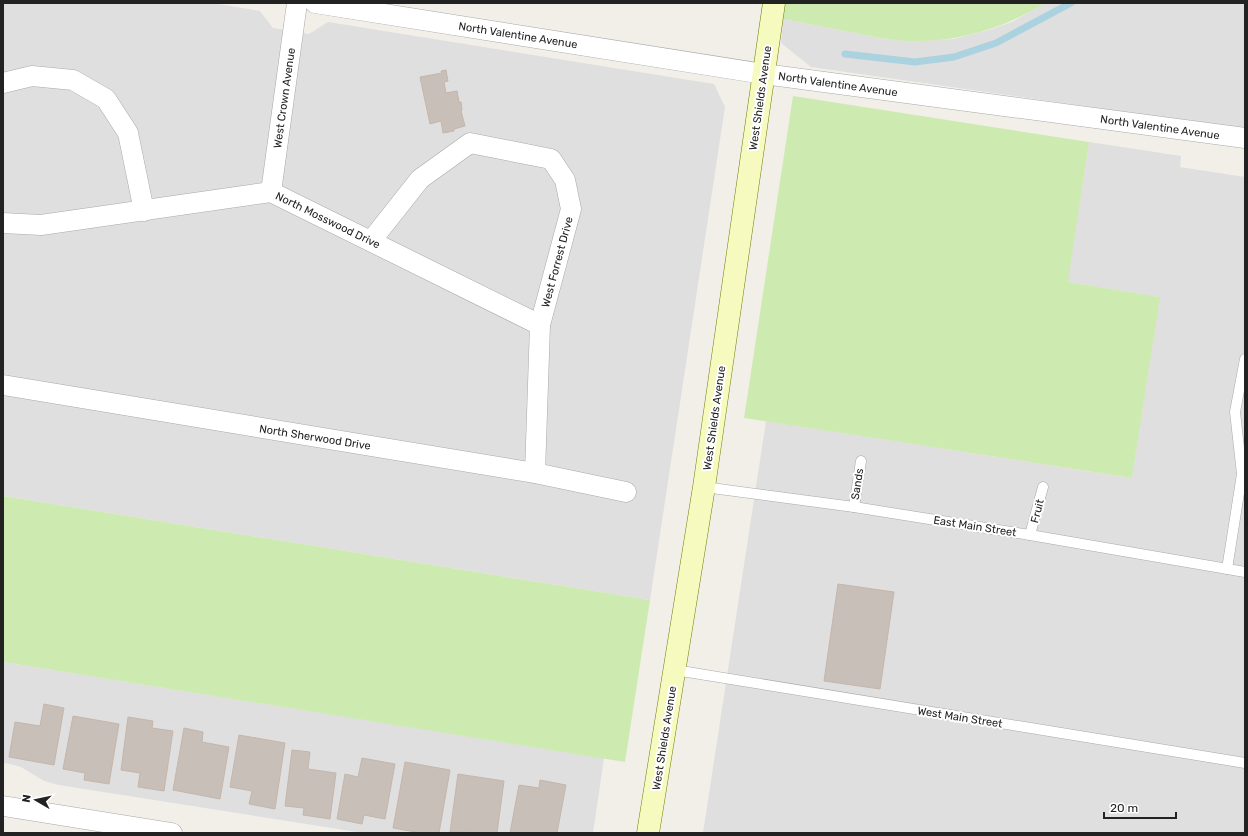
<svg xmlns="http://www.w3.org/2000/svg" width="1248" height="836" font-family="Rubik,sans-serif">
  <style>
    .residential { fill: #e0dfdf }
    .grass { fill: #cdebb0 }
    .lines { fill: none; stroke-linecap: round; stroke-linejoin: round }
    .stream { stroke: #aad3df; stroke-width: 7 }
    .building { fill: #c7bfb8; stroke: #c4b6ab }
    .lane-casing { stroke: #a9a9a9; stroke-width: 11 }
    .street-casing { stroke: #a9a9a9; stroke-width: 21 }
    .secondary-casing { stroke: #707d05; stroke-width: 23 }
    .lane { stroke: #fff; stroke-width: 10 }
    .street { stroke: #fff; stroke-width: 20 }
    .secondary { stroke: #f7fabf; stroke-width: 22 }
    .labels { text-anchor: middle; stroke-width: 4; stroke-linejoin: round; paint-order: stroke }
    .street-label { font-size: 11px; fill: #222; stroke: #fff }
  </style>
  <rect width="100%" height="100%" fill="#f2efe9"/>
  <!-- residential -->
  <g class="residential">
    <path d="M 3,3 L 212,3 L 260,11 L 273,28 L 309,34 L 328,22 L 714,84 L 725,107 L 650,600 L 3,496 Z"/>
    <path d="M 1046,3 L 1245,3 L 1245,129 L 811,67 L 781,43 L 783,19 L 886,39 L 914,41 L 954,39 L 989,30 L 1012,22 Z"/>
    <path d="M 1089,142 L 1181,156 L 1180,167 L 1245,177 L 1245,833 L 703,833 L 766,421 L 1132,478 L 1159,297 L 1067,282 Z"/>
    <path d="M 3,662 L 604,758 L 593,833 L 363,833 L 59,785 L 44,781 L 21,767 L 6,763 L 3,765 Z"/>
  </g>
  <!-- grass -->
  <g class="grass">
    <path d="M 785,3 L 1046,3 C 1007,26 964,41 919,41 C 897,42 876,37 855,33 C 831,28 807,24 783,19 Z"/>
    <path d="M 793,96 L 1089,142 L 1068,282 L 1160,297 L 1132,478 L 744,418 Z"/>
    <path d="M 3,496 L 650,600 L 625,762 L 3,662 Z"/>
  </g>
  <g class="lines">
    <!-- stream -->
    <path class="stream" d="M 845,54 L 915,62 L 954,57 L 996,43 L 1071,3"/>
  </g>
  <!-- building -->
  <g class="building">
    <path d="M 446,70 L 448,81 L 444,82 L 446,93 L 457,91 L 459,102 L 461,102 L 462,110 L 461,111 L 465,126 L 454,129 L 454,131 L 443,133 L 441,121 L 430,124 L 420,77 L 442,73 L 441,71 Z"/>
    <path d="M 838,584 L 894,592 L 880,689 L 824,681 Z"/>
    <path d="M 44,704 L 64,708 L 54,765 L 9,757 L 15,722 L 40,726 Z"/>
    <path d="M 73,716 L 119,724 L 109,784 L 84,780 L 85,773 L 63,769 Z"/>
    <path d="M 128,717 L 153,721 L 152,728 L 173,731 L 164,791 L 138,787 L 140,773 L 121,770 Z"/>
    <path d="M 184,728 L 203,732 L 202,742 L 229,747 L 220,799 L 173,790 Z"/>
    <path d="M 239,735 L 285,743 L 275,809 L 249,804 L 252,791 L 230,787 Z"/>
    <path d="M 292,750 L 310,752 L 308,769 L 336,773 L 330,819 L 303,815 L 304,808 L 285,806 Z"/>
    <path d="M 362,758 L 395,764 L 385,819 L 364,815 L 362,824 L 337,819 L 345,774 L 358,777 Z"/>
    <path d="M 405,762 L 450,770 L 439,833 L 421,833 L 393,828 Z"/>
    <path d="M 458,774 L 504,781 L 497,833 L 450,832 Z"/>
    <path d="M 540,780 L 566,785 L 557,833 L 510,833 L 519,785 L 539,788 Z"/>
  </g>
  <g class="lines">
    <!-- lane casing -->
    <g class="lane-casing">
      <g id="lane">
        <path d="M 704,487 L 854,507 L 1030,535 L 1245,572"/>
        <path d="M 854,507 L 861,461"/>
        <path d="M 1030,535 L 1043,487"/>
        <path d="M 1227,569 L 1242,474 L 1235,412 L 1245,359"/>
        <path d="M 675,670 L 1245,763"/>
      </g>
    </g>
    <!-- street casing -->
    <g class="street-casing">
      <g id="street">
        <path d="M 315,3 L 764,74 L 1245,138"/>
        <path d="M 3,83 L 32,76 L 73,80 L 106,99 L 128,133 L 144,211"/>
        <path d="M 271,192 L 297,3"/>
        <path d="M 3,223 L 41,225 L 271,192 L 540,325"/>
        <path d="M 371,241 L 420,179 L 470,143 L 551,159 L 565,180 L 571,209 L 540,325 L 535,473"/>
        <path d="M 3,385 L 535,473 L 626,492"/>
        <path d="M 3,806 L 172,833"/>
      </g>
    </g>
    <!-- secondary casing -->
    <g class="secondary-casing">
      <path id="secondary" d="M 648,833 L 704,487 L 774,3"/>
    </g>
    <!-- lane -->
    <use href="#lane" class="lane"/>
    <!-- street -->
    <use href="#street" class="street"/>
    <!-- secondary -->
    <use href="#secondary" class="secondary"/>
  </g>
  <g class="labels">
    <!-- street labels -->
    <g class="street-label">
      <text transform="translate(518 35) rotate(9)" y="4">North Valentine Avenue</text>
      <text transform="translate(838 84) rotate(8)" y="4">North Valentine Avenue</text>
      <text transform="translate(284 98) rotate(-82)" y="4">West Crown Avenue</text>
      <text transform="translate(760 98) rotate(-82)" y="4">West Shields Avenue</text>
      <text transform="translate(1160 127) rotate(8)" y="4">North Valentine Avenue</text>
      <text transform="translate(328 220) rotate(26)" y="4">North Mosswood Drive</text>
      <text transform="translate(557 262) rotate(-75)" y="4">West Forrest Drive</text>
      <text transform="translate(714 418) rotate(-82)" y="4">West Shields Avenue</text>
      <text transform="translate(315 437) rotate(9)" y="4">North Sherwood Drive</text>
      <text transform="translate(857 484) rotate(-81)" y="4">Sands</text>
      <text transform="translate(1037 511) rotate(-75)" y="4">Fruit</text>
      <text transform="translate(975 526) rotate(9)" y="4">East Main Street</text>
      <text transform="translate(960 717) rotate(9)" y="4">West Main Street</text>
      <text transform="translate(664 738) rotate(-81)" y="4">West Shields Avenue</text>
    </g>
  </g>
  <!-- border -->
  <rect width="1248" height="836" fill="none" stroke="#222222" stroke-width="8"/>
  <!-- north arrow -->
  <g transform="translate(36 800) rotate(279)" stroke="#ffffff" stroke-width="3" paint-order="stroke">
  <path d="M0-3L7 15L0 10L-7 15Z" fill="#222222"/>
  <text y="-6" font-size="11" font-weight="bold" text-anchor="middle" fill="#222222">N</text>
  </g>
  <!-- scale -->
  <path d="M1104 812v6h72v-6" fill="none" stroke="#222222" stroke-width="2"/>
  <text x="1110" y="812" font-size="12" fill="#222222" stroke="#ffffff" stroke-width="3" paint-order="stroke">20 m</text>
</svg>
